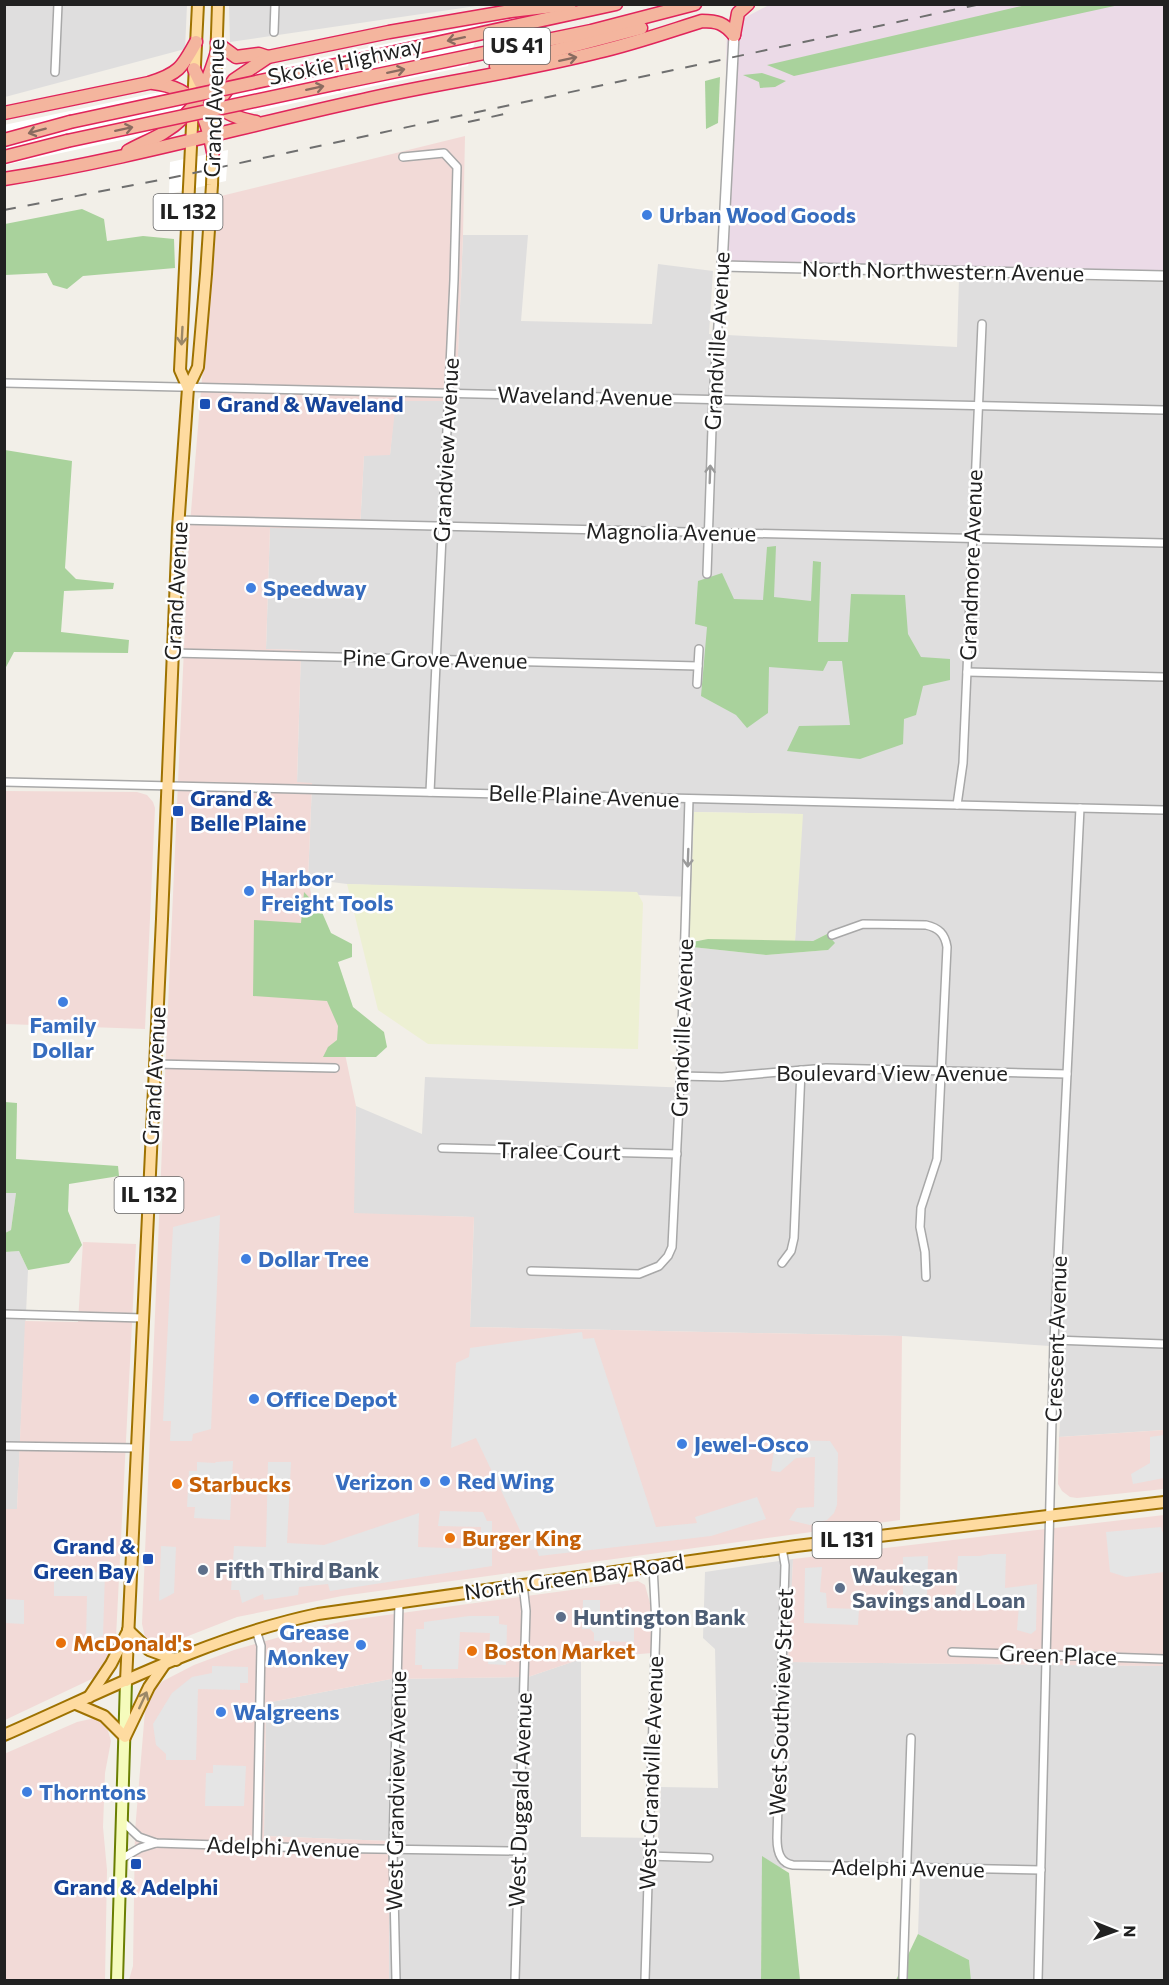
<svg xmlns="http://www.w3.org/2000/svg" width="1169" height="1985" font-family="Commissioner,sans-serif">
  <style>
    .residential { fill: #dfdede }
    .commercial { fill: #f2dad7 }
    .industrial { fill: #ebdae7 }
    .farmland { fill: #edf0d3 }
    .forest { fill: #a9d29c }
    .parking { fill: #e5e5e5 }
    .pier { fill: #fff }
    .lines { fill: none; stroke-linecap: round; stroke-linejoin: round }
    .minor-casing { stroke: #a8a8a8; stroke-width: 10 }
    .tertiary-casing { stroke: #a8a8a8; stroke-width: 12 }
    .secondary-casing { stroke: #6a7f02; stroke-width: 14 }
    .primary-casing { stroke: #9e7200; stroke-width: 14 }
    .trunk-casing { stroke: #e0245b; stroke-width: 15 }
    .minor { stroke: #fff; stroke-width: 7 }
    .tertiary { stroke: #fff; stroke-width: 9 }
    .secondary { stroke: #f5fbbc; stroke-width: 10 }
    .primary { stroke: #fedba0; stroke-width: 10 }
    .trunk { stroke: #f4b59e; stroke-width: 12 }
    .rail { stroke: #6f6f6f; stroke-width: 2; stroke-dasharray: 12 12; stroke-linecap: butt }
    .trunk-bridge-casing { stroke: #e0245b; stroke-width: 15; stroke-linecap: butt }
    .trunk-bridge { stroke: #f4b59e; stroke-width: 12 }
    .oneway { stroke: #8a6b60 }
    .oneway2 { stroke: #9b8767 }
    .oneway3 { stroke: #9b9b9b }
    .shop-dot { fill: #3f7fe0; stroke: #fff; stroke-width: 2 }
    .transit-dot { fill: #1a4fb4; stroke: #fff; stroke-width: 2 }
    .food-dot { fill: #e8710a; stroke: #fff; stroke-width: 2 }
    .service-dot { fill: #5c6f8a; stroke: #fff; stroke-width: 2 }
    .labels { text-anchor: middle; stroke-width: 5; stroke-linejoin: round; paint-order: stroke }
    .shield { fill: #fff; stroke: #646464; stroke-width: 1.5 }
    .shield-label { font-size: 21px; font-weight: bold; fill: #212121 }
    .street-label { font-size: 22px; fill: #212121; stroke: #fff }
    .shop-label { font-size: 22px; font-weight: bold; fill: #366cbe; stroke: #fff; text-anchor: start }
    .transit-label { font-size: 22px; font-weight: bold; fill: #164399; stroke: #fff; text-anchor: start }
    .food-label { font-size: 22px; font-weight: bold; fill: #c56008; stroke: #fff; text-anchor: start }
    .service-label { font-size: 22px; font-weight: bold; fill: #4e5e75; stroke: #fff; text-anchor: start }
  </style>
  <rect width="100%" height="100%" fill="#f2efe8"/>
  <!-- residential -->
  <g class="residential">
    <path d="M 5,5 L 187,5 L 185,49 L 5,97 Z"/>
    <path d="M 229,5 L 483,5 L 230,42 Z"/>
    <path d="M 463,235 L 528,235 L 521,321 L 652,324 L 658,264 L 713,271 L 709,334 L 957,347 L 959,278 L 1164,282 L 1164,1430 L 1059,1437 L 1065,1347 L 902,1336 L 470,1327 L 474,1217 L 353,1214 L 356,1106 L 422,1134 L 425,1077 L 690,1088 L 692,947 L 766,955 L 828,950 L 827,934 L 813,941 L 795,941 L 802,814 L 695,812 L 691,897 L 347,884 L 308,879 L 312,784 L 297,783 L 301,650 L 266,649 L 270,527 L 360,528 L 364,455 L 390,455 L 395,400 L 456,401 Z"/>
    <path d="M 5,1193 L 16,1193 L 11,1230 L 5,1233 Z"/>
    <path d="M 19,1251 L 28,1270 L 17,1509 L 5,1509 L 5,1252 Z"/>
    <path d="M 793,1559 L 789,1662 L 1164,1666 L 1164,1980 L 971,1980 L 969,1960 L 918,1934 L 920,1874 L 780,1868 L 763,1857 L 761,1980 L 389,1980 L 389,1841 L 264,1836 L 266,1703 L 391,1679 L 528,1677 L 581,1659 L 581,1837 L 658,1838 L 661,1787 L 718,1788 L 715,1649 L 703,1638 L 705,1572 Z"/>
  </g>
  <!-- commercial -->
  <g class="commercial">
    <path d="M 465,136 L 463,235 L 456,401 L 396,401 L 390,455 L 364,456 L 360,529 L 270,528 L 266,649 L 301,650 L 297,782 L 312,783 L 308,879 L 356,1106 L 354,1213 L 474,1217 L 470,1327 L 902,1336 L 900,1520 L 342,1596 L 237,1617 L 165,1645 L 153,1646 L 145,1637 L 142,1624 L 167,1029 L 189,536 L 217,197 Z"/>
    <path d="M 5,791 L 137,792 L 147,795 L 153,802 L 155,808 L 145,1029 L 5,1024 Z"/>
    <path d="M 83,1242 L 136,1244 L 116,1637 L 113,1650 L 98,1676 L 5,1720 L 5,1509 L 17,1509 L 25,1321 L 78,1322 Z"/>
    <path d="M 1164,1430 L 1164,1489 L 1077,1498 L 1070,1497 L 1062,1491 L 1058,1484 L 1059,1437 Z"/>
    <path d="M 1164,1515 L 1164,1666 L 788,1662 L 793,1559 Z"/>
    <path d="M 638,1581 L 645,1585 L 651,1607 L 652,1653 L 581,1659 L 528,1677 L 391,1679 L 266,1703 L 264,1836 L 389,1841 L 389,1980 L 129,1980 L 133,1966 L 135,1831 L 145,1711 L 147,1700 L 153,1690 L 163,1681 L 194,1665 L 234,1650 L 312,1628 L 350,1620 Z"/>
    <path d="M 95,1718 L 102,1719 L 106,1724 L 111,1741 L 105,1773 L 103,1827 L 107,1870 L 105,1980 L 5,1980 L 4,1754 L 77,1722 Z"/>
  </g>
  <!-- industrial -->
  <path class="industrial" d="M 769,5 L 1164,5 L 1164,277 L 722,266 L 727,27 Z"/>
  <!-- farmland -->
  <g class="farmland">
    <path d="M 694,812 L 803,814 L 795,941 L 689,940 Z"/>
    <path d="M 347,884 L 637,892 L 643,903 L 638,1049 L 428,1044 L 378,1010 Z"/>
  </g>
  <!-- forest -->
  <g class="forest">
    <path d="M 1026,5 L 1119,5 L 794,76 L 767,65 Z"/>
    <path d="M 762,73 L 786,81 L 775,87 L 760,88 L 759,82 L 743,75 Z"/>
    <path d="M 720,77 L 718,123 L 706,129 L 705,81 Z"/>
    <path d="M 82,209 L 104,219 L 107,241 L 143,236 L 174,239 L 175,268 L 83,276 L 67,289 L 53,285 L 47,273 L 5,275 L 5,224 Z"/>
    <path d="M 5,450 L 72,461 L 65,568 L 76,579 L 114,583 L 113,589 L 64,591 L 61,632 L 129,640 L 128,653 L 14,652 L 5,669 Z"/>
    <path d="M 776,546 L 774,597 L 811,601 L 813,561 L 821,562 L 818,642 L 848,642 L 851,594 L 905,595 L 908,634 L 921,657 L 950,659 L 950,680 L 923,686 L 916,715 L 904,719 L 903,744 L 860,759 L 787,751 L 799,726 L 850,725 L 842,661 L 828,661 L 823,671 L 769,667 L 768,713 L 747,728 L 736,715 L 701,696 L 707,627 L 695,624 L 698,581 L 722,573 L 734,599 L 763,600 L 767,547 Z"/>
    <path d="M 304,892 L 321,910 L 331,933 L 352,944 L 352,957 L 338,962 L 353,1007 L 384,1032 L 387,1047 L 376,1057 L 323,1057 L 328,1047 L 337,1040 L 338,1026 L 327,1001 L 253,996 L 254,920 L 301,923 Z"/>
    <path d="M 827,934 L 835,943 L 828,950 L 766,955 L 692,947 L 692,942 L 708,939 L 813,941 Z"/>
    <path d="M 5,1102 L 17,1103 L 16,1159 L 118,1166 L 119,1176 L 69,1184 L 68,1211 L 82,1245 L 69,1263 L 28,1270 L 19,1251 L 5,1252 L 5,1233 L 11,1230 L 16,1193 L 5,1193 Z"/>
    <path d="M 762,1856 L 789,1873 L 800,1980 L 761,1980 Z"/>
    <path d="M 918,1934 L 969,1960 L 971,1980 L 896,1980 Z"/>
  </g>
  <!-- parking -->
  <g class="parking">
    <path d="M 220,1215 L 211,1429 L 193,1434 L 192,1441 L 170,1441 L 171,1421 L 163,1421 L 173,1227 Z"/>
    <path d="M 582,1332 L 583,1339 L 594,1338 L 656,1527 L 697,1523 L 695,1517 L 757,1497 L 766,1519 L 711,1536 L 539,1556 L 537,1550 L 531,1549 L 527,1545 L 476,1438 L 451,1448 L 456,1363 L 469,1357 L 470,1348 Z"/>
    <path d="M 1164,1435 L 1164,1478 L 1133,1484 L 1131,1474 L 1150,1463 L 1150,1437 Z"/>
    <path d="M 782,1440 L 830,1441 L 838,1453 L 837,1505 L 834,1513 L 827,1520 L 810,1525 L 789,1520 L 797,1508 L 814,1507 L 815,1457 L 796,1458 L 780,1472 L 771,1471 L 774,1450 Z"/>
    <path d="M 233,1461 L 230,1520 L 194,1518 L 195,1507 L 187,1507 L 189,1471 L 197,1471 L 197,1462 L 215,1463 L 216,1462 Z"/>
    <path d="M 268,1462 L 291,1462 L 287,1543 L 324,1545 L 419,1513 L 418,1547 L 481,1549 L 481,1527 L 438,1526 L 440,1511 L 483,1512 L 487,1521 L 492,1521 L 492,1566 L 330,1591 L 328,1584 L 299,1587 L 298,1595 L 264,1600 L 263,1594 L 242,1603 L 239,1590 L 231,1590 L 234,1546 L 266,1547 Z"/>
    <path d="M 1161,1527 L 1164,1536 L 1164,1572 L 1126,1577 L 1110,1572 L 1106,1532 Z"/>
    <path d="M 161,1546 L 176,1547 L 174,1593 L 159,1601 Z"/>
    <path d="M 990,1554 L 1006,1554 L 1005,1588 L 1037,1584 L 1036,1630 L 1031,1634 L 1017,1630 L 1019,1605 L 955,1602 L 958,1556 L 980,1556 Z"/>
    <path d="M 928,1556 L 927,1597 L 903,1596 L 903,1557 Z"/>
    <path d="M 822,1567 L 820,1592 L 826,1593 L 827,1608 L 859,1609 L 858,1625 L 804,1623 L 805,1568 Z"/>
    <path d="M 65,1571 L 105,1572 L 103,1636 L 86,1641 L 87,1596 L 54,1596 L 54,1579 L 64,1579 Z"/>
    <path d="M 5,1599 L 24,1600 L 24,1624 L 5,1623 Z"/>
    <path d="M 583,1600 L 600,1600 L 600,1617 L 634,1617 L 634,1642 L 594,1641 L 594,1633 L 590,1629 L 582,1629 Z"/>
    <path d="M 469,1616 L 499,1616 L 499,1624 L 507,1625 L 506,1665 L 488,1664 L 490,1633 L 460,1632 L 458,1669 L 422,1669 L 422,1665 L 415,1665 L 416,1629 L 424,1629 L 424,1622 Z"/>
    <path d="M 212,1666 L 248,1667 L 248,1683 L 240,1683 L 240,1690 L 198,1689 L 196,1760 L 166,1760 L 166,1754 L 156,1745 L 153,1724 L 172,1693 L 192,1677 L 212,1673 Z"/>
    <path d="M 213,1765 L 246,1766 L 244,1806 L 205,1806 L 206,1773 L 213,1773 Z"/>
  </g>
  <!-- pier -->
  <g class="pier">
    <path d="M 480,24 L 468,66 L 5,165 L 4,125 Z"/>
    <path d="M 228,150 L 226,181 L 169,194 L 170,162 Z"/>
  </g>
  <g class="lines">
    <!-- minor casing -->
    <g class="minor-casing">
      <g id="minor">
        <path d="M 274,32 L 275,4"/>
        <path d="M 55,72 L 58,4"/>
        <path d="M 403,157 L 444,153 L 457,167 L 454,280 L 430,792"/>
        <path d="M 4,383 L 1164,410"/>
        <path d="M 178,520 L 1164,543"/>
        <path d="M 707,574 L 713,399 L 722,266"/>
        <path d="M 173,653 L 698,666"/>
        <path d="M 967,672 L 1164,677"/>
        <path d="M 697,684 L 699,649"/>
        <path d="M 4,782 L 1164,810"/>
        <path d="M 957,805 L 963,763 L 982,324"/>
        <path d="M 832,935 L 863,924 L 926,925 C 939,928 945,934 947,947 L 937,1159 L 921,1208 L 920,1227 L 925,1252 L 926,1277"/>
        <path d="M 155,1064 L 335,1068"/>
        <path d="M 681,1076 L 722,1077 L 826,1068 L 1067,1074"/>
        <path d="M 442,1148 L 677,1154"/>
        <path d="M 782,1263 L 791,1251 L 794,1238 L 801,1070"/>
        <path d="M 531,1271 L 639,1274 L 659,1266 L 668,1256 L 672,1247 L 681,1062 L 689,799"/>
        <path d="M 4,1314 L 143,1318"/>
        <path d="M 1054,1340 L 1164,1344"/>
        <path d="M 4,1446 L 137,1448"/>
        <path d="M 782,1548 L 785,1565 L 777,1838 C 777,1850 779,1863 793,1865 L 1041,1870"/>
        <path d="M 256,1630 L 261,1646 L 257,1846"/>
        <path d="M 952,1652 L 1164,1659"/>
        <path d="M 122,1821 L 139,1837 L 156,1843 L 311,1848 L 518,1851"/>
        <path d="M 648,1856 L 709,1858"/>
        <path d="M 121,1859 L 140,1848 L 156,1843"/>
        <path d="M 903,1978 L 911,1738"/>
        <path d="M 396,1980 L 393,1849 L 399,1602"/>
        <path d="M 515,1980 L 526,1611 L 523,1584"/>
        <path d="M 645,1980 L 656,1624 L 653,1566"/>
        <path d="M 1038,1980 L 1054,1340 L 1080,808"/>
      </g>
    </g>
    <!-- tertiary casing -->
    <g class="tertiary-casing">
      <path id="tertiary" d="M 734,35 L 722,266 L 1164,276"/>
    </g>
    <!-- secondary casing -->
    <g class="secondary-casing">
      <path id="secondary" d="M 117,1980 L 126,1681"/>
    </g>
    <!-- primary casing -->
    <g class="primary-casing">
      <g id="primary">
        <path d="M 188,388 L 180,370 L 198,4"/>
        <path d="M 128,1630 L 149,1650 L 176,1660"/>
        <path d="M 126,1681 L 162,919 L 178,528 L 188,388 L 198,367 L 206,274 L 212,185 L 218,4"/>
        <path d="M 89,1697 L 111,1664 L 127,1633"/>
        <path d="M 76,1704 L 104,1716 L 125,1737 L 149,1687 L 164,1665"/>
        <path d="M 4,1735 C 107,1690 208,1637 318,1614 L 796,1546 L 1164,1502"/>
      </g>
    </g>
    <!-- trunk casing -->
    <g class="trunk-casing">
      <g id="trunk">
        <path d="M 734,35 L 738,13 L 748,4"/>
        <path d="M 217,43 L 236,57 L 259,54 L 268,57"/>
        <path d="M 340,64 L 616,4"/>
        <path d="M 496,66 L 641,28"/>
        <path d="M 194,69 C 208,101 221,116 256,122"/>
        <path d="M 153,83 C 196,88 206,112 213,152"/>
        <path d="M 339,83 L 591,31 L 695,4"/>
        <path d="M 216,105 L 234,80 L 268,57 L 389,32 L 511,11 L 570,4"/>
        <path d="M 4,113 L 149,83 C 178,74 182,68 196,42"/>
        <path d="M 4,140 L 70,122"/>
        <path d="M 128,151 C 140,144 152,140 163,133 C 196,113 206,88 217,52"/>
        <path d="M 4,157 L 67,141"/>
        <path d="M 4,179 C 125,160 243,126 363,100 C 441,82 520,72 598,52 C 633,44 667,32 702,21 C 717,21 724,23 734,35"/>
      </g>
    </g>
    <!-- minor -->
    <use href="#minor" class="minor"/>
    <!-- tertiary -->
    <use href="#tertiary" class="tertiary"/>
    <!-- secondary -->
    <use href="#secondary" class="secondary"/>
    <!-- primary -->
    <use href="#primary" class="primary"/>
    <!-- trunk -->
    <use href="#trunk" class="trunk"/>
    <!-- rail -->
    <g class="rail">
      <path d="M 468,122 L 509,113"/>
      <path d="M 4,210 L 170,178 L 981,4"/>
    </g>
    <!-- trunk-bridge casing -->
    <g class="trunk-bridge-casing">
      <g id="trunk-bridge">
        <path d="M 70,122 L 340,64"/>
        <path d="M 67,141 L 339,83"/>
      </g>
    </g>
    <!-- trunk-bridge -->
    <use href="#trunk-bridge" class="trunk-bridge"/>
  </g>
  <!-- one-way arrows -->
  <defs><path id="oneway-shaft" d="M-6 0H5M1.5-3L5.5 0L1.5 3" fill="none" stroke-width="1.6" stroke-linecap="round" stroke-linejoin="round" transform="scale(1.5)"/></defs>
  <g class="oneway">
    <use href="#oneway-shaft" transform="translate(456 39) rotate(168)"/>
    <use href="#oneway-shaft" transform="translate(568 59) rotate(-12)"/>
    <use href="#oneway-shaft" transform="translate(396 71) rotate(-12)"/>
    <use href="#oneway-shaft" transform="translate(315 88) rotate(-12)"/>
    <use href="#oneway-shaft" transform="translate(124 129) rotate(-12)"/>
    <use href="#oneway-shaft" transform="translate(37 131) rotate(165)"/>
  </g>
  <g class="oneway2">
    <use href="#oneway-shaft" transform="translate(182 336) rotate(93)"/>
    <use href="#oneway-shaft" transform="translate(143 1700) rotate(-65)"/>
  </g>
  <g class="oneway3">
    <use href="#oneway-shaft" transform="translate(710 474) rotate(-88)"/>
    <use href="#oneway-shaft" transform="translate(688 858) rotate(92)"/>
  </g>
  <!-- markers -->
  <g class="shop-dot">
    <circle cx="647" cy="215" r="6"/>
    <circle cx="251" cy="588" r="6"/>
    <circle cx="249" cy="891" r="6"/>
    <circle cx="63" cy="1002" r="6"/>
    <circle cx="246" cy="1259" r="6"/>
    <circle cx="254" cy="1399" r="6"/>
    <circle cx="682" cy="1444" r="6"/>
    <circle cx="445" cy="1481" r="6"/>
    <circle cx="425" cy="1482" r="6"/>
    <circle cx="361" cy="1645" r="6"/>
    <circle cx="221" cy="1712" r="6"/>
    <circle cx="27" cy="1792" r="6"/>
  </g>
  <g class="transit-dot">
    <rect x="199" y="398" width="12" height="12" rx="3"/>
    <rect x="172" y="805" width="12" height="12" rx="3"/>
    <rect x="142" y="1553" width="12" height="12" rx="3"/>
    <rect x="130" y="1858" width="12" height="12" rx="3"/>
  </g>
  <g class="food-dot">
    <circle cx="177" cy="1484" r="6"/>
    <circle cx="450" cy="1538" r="6"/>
    <circle cx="61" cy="1643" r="6"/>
    <circle cx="472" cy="1651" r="6"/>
  </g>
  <g class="service-dot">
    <circle cx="203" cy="1570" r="6"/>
    <circle cx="840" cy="1588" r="6"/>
    <circle cx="561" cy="1617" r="6"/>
  </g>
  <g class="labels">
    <!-- shield labels -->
    <g class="shield">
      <rect x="484" y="28" width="66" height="36" rx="4.5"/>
      <rect x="153.5" y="194" width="69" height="36" rx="4.5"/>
      <rect x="114.5" y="1177" width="69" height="36" rx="4.5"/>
      <rect x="812.5" y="1522" width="69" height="36" rx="4.5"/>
    </g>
    <g class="shield-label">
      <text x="517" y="53">US 41</text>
      <text x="188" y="219">IL 132</text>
      <text x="149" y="1202">IL 132</text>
      <text x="847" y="1547">IL 131</text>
    </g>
    <!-- street labels -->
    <g class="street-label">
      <text transform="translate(345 61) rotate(-12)" y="8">Skokie Highway</text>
      <text transform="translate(214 108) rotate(-88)" y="8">Grand Avenue</text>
      <text transform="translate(943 271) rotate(1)" y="8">North Northwestern Avenue</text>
      <text transform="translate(717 341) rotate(-87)" y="8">Grandville Avenue</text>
      <text transform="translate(585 396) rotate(1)" y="8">Waveland Avenue</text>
      <text transform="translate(446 450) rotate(-87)" y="8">Grandview Avenue</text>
      <text transform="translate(671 532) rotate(1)" y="8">Magnolia Avenue</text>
      <text transform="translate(971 565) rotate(-88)" y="8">Grandmore Avenue</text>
      <text transform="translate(176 591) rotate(-87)" y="8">Grand Avenue</text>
      <text transform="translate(435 659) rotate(1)" y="8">Pine Grove Avenue</text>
      <text transform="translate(584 796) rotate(2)" y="8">Belle Plaine Avenue</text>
      <text transform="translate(682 1028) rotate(-88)" y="8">Grandville Avenue</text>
      <text x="892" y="1081">Boulevard View Avenue</text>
      <text transform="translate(154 1076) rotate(-87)" y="8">Grand Avenue</text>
      <text transform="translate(559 1151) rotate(1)" y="8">Tralee Court</text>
      <text transform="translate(1056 1339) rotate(-88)" y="8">Crescent Avenue</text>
      <text transform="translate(574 1577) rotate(-8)" y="8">North Green Bay Road</text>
      <text transform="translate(1058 1655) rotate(2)" y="8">Green Place</text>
      <text transform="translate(781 1702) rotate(-88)" y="8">West Southview Street</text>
      <text transform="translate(651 1773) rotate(-88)" y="8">West Grandville Avenue</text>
      <text transform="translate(396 1791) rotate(-89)" y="8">West Grandview Avenue</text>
      <text transform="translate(520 1800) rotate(-88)" y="8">West Duggald Avenue</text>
      <text transform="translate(283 1847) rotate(2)" y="8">Adelphi Avenue</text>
      <text transform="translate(908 1868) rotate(1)" y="8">Adelphi Avenue</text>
    </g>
    <!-- shop labels -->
    <g class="shop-label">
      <text x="659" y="223">Urban Wood Goods</text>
      <text x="263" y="596">Speedway</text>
      <text x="261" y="886">Harbor<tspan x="261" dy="25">Freight Tools</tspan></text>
      <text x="63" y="1033" text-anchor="middle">Family<tspan x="63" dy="25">Dollar</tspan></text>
      <text x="258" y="1267">Dollar Tree</text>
      <text x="266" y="1407">Office Depot</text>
      <text x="694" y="1452">Jewel-Osco</text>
      <text x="457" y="1489">Red Wing</text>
      <text x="413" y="1490" text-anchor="end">Verizon</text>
      <text x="349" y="1640" text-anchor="end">Grease<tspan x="349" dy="25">Monkey</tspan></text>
      <text x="233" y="1720">Walgreens</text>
      <text x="39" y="1800">Thorntons</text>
    </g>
    <!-- transit labels -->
    <g class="transit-label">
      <text x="217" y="412">Grand &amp; Waveland</text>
      <text x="190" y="806">Grand &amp;<tspan x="190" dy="25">Belle Plaine</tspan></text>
      <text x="136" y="1554" text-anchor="end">Grand &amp;<tspan x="136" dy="25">Green Bay</tspan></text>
      <text x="136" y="1895" text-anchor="middle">Grand &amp; Adelphi</text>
    </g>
    <!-- food labels -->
    <g class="food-label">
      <text x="189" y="1492">Starbucks</text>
      <text x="462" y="1546">Burger King</text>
      <text x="73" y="1651">McDonald's</text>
      <text x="484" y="1659">Boston Market</text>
    </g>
    <!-- service labels -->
    <g class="service-label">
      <text x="215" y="1578">Fifth Third Bank</text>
      <text x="852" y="1583">Waukegan<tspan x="852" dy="25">Savings and Loan</tspan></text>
      <text x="573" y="1625">Huntington Bank</text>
    </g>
  </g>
  <!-- border -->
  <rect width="1169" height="1985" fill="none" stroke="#212121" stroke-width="12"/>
  <!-- north arrow -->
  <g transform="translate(1115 1931) rotate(91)" stroke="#ffffff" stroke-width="4.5" paint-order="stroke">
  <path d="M0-4.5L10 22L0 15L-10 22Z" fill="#212121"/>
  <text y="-9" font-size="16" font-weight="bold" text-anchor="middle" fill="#212121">N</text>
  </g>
</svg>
